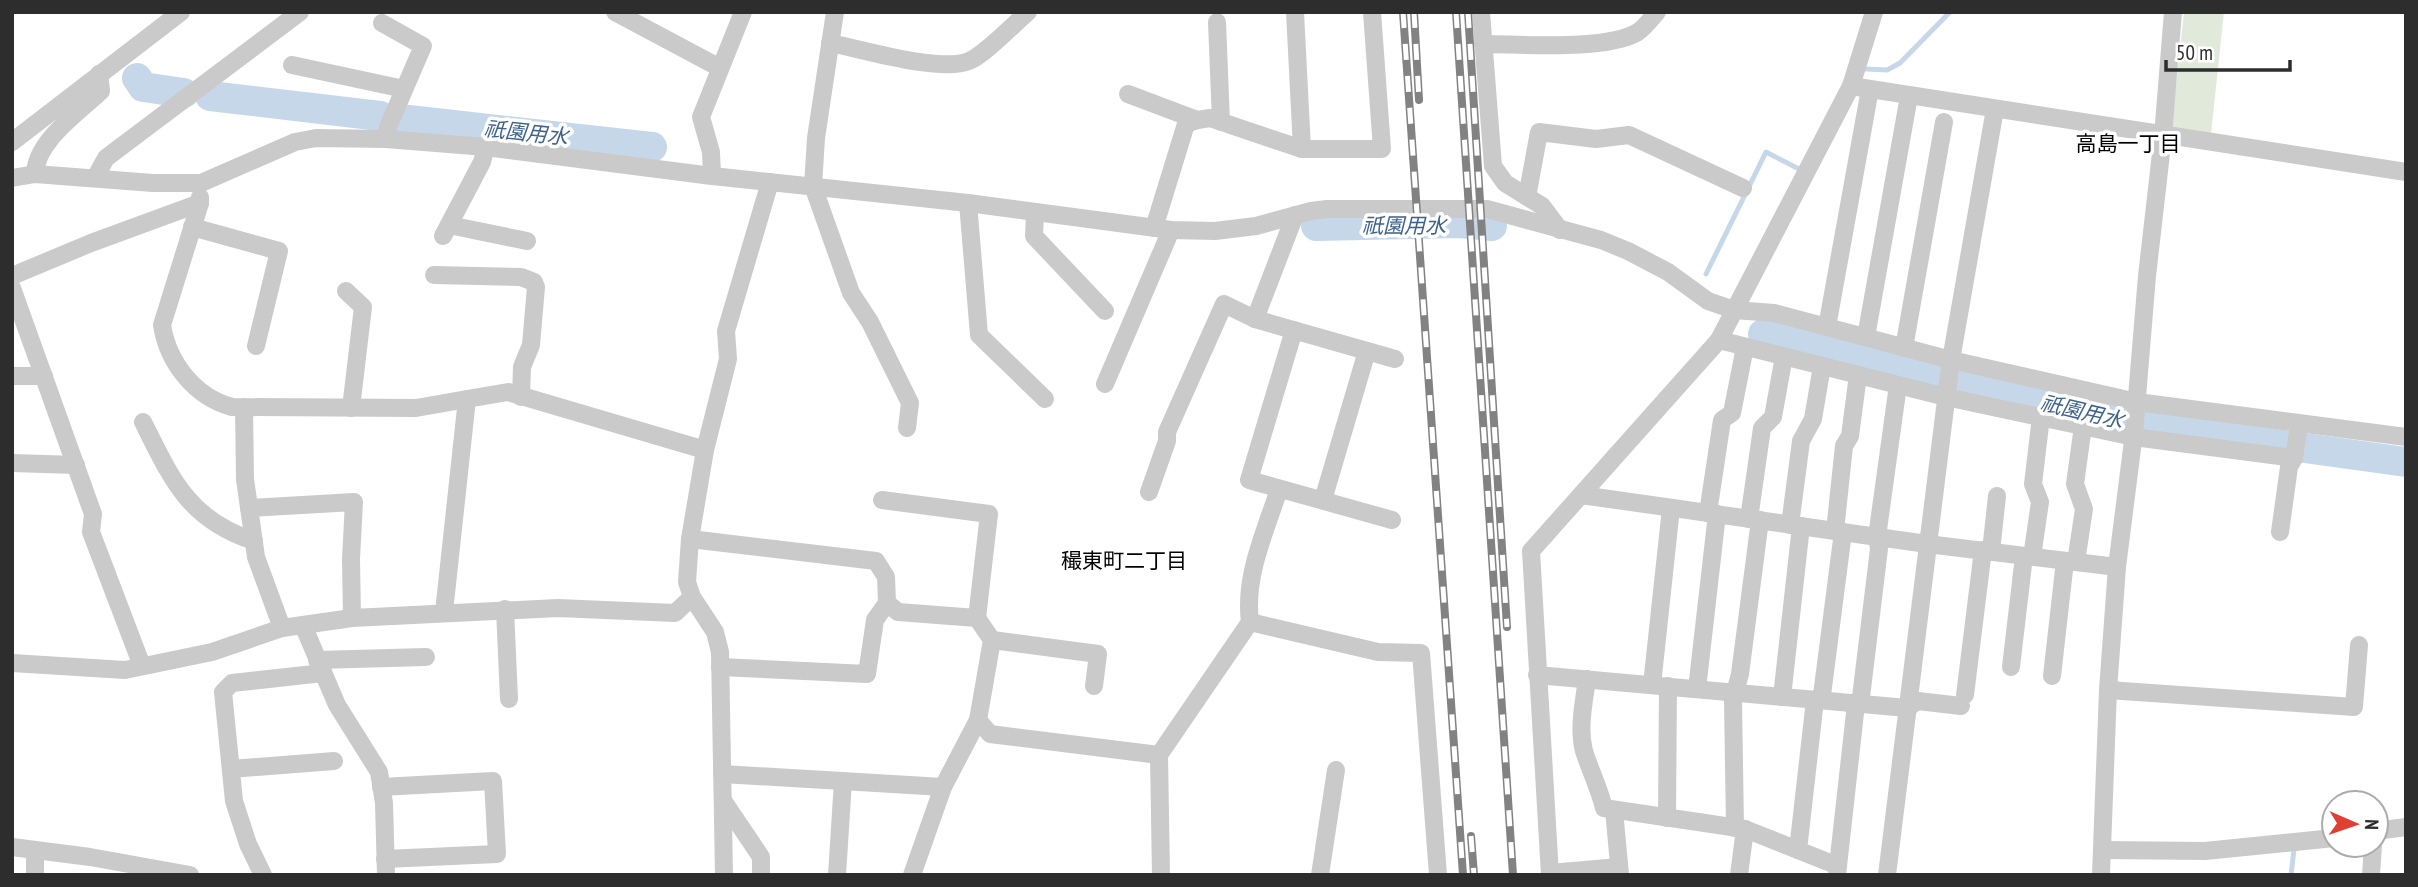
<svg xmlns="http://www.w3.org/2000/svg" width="2418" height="887" font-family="'PT Sans Narrow','Noto Sans JP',sans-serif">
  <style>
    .green { fill: #e1eada }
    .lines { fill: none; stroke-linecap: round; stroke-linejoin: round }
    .stream { stroke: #c7d7ea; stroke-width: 5 }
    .river { stroke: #c7d7ea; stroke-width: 30 }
    .minor { stroke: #cacaca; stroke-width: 18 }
    .rail-casing { stroke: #828282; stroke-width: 8 }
    .rail { stroke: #fff; stroke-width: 5; stroke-dasharray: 16; stroke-linecap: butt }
    .labels { text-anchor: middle; stroke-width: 7; stroke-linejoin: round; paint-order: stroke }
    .water-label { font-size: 21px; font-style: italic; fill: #3d628c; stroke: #fff }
    .neighbourhood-label { font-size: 21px; fill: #000; stroke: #fff }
  </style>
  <rect width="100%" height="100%" fill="#fff"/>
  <!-- green -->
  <path class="green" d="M 2184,12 L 2224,12 L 2211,134 L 2171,130 Z"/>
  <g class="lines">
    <!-- stream -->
    <g class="stream">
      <path d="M 1866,69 L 1887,70 L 1900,63 L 1950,12"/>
      <path d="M 1706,274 L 1766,152 L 1797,168"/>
      <path d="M 2291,875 L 2294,849"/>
    </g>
    <!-- river -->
    <g class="river">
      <path d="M 137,78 L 143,87 L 184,93"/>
      <path d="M 210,96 L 380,116"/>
      <path d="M 400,119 L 652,147"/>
      <path d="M 1316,226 L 1459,223 L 1492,226"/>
      <path d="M 1763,334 L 1937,380 L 2125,423 L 2406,462"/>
    </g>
    <!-- minor -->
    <g class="minor">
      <path d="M 615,12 L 720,68"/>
      <path d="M 835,12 L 816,138 L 813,186 L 851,293 L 870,322 L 910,403 L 907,428"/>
      <path d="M 1295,12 L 1302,149"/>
      <path d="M 1481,12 L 1493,166 L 1505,183 L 1542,206 L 1560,230"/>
      <path d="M 1217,22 L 1221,122"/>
      <path d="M 382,23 L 423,46 L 388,127 L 386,139"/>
      <path d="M 830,43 C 862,49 940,73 969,61 C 984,55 1014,24 1028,12"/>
      <path d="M 1483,44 C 1521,44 1607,51 1638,32 C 1645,27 1652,18 1657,12"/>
      <path d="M 292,65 L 404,89"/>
      <path d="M 1851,86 L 2406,172"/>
      <path d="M 1128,94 L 1197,120"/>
      <path d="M 12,142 L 181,12"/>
      <path d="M 35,174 C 36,141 78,113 101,91 L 99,74"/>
      <path d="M 712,176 L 711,152 L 701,117 L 743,12"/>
      <path d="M 12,178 L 35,174 L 153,183 L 201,183 L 295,142 L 316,138 L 386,139 L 486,147 L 712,176 L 968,203 L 1171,230 L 1215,231 L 1256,226 L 1311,211 L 1327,209 L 1487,209 L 1601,240 L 1628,251 L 1668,272 L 1708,301 L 1734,310 L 1774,313 L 1951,360 L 2137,402 L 2406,437"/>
      <path d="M 95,178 L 106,158 L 300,12"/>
      <path d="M 1527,197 L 1539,132 L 1596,139 L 1629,135 L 1743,188"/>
      <path d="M 200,203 L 162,325 C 168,363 195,397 232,407 L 416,408 L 467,399"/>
      <path d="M 968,203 L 979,335 L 1045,399"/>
      <path d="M 1035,212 L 1034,236 L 1105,311"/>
      <path d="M 449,225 L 527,241"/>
      <path d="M 192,227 L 279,251 L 256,346"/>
      <path d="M 1154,228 L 1186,124 L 1197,120 L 1210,118 L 1302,149 L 1382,149 L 1372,12"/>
      <path d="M 443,236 L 482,162 L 486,147"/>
      <path d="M 434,275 L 521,277 L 534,282 L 536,287 L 531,345 L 522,367 L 521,397"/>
      <path d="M 12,276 L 91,243 L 200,203 L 200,197"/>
      <path d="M 12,288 L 93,514 L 91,532 L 142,666"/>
      <path d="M 346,291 L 363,307 L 351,408"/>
      <path d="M 1255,319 L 1295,215"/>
      <path d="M 1827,327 L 1870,89"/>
      <path d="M 1294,330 L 1249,480 L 1392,520"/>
      <path d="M 1866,337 L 1909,96"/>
      <path d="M 1719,340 L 1946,397 L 2134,437 L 2294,458"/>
      <path d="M 1904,348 L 1944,122"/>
      <path d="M 12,376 L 44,376"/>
      <path d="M 1105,384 L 1171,230"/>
      <path d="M 244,407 L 245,479 L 256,557 L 282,628"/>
      <path d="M 143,422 C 172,480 189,520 254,541"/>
      <path d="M 12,463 L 76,465"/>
      <path d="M 1149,492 L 1167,441 L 1167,432 L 1224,304 L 1255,319 L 1395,359"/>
      <path d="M 1581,495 L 1927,544 L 2117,567"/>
      <path d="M 882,500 L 989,514 L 977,618"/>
      <path d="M 1323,500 L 1367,351"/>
      <path d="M 249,508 L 354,502 L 351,559 L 352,618"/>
      <path d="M 1708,513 L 1722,420 L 1732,413 L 1745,347"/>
      <path d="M 1749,519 L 1762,428 L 1773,417 L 1784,356"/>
      <path d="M 1790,525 L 1801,441 L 1813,419 L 1822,366"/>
      <path d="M 1835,531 L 1844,446 L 1850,436 L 1858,375"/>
      <path d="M 2280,532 L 2289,467 L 2294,458 L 2299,425"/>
      <path d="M 690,539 L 876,561 L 886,577 L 887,603 L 898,612 L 977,618 L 992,640 L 978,720 L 943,787 L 912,875"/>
      <path d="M 1991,551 L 1997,496"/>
      <path d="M 2032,557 L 2040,502 L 2033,484 L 2041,417"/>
      <path d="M 2076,562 L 2084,509 L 2075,484 L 2083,426"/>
      <path d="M 505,609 L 509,699"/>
      <path d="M 444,612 L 467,399 L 508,392 L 705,450"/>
      <path d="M 1250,622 L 1378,652 L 1421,653 L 1438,875"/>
      <path d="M 303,625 L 337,705 L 379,772 L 384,803 L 386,875"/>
      <path d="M 992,640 L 1098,654 L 1094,686"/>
      <path d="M 317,660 L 426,657"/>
      <path d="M 12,663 L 125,670 L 212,652 L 282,628 L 352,618 L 558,608 L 675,613 L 692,597"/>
      <path d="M 720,667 L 867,674 L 875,620 L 887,603"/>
      <path d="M 2011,667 L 2024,556"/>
      <path d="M 1537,675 L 1907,708 L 1918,701 L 1961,706"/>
      <path d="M 2052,676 L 2065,561"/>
      <path d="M 1587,679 C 1584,702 1578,728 1584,751 C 1590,770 1599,788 1604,808 L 1745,829 L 1838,866"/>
      <path d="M 1652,685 L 1671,508"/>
      <path d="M 1697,689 L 1717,514"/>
      <path d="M 2108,690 L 2354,707 L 2359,645"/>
      <path d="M 1965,695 L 1983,550"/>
      <path d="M 1782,697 L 1801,526"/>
      <path d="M 978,720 L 990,734 L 1159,755"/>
      <path d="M 231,769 L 334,761"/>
      <path d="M 722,774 L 943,787"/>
      <path d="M 381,787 L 493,781 L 497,854 L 385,859"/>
      <path d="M 724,802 L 761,857 L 761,875"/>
      <path d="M 1614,810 L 1620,875"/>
      <path d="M 1667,818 L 1668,686"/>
      <path d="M 1735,828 L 1733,700 L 1740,674 L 1760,520"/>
      <path d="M 2376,831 L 2406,827"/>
      <path d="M 12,847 L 90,857 L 190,875"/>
      <path d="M 35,850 L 35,875"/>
      <path d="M 1798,850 L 1815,700 L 1822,695 L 1843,532"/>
      <path d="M 2102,850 L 2205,851 L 2334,838"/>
      <path d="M 1550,873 L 1619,867"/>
      <path d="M 263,875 L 248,844 L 234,801 L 223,692 L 232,683 L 323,673"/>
      <path d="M 724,875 L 720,652 L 715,632 L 692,597 L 687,582 L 690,539 L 705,450 L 728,359 L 726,331 L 770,182"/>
      <path d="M 837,875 L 843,781"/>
      <path d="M 1161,875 L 1159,755 L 1250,622 C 1244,576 1265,533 1279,489"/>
      <path d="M 1320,875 L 1336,770"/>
      <path d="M 1550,875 L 1531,551 L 1719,340 L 1851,86 L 1874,12"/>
      <path d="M 1739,875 L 1745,829"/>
      <path d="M 1837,875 L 1856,704 L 1861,697 L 1879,549 L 1877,537 L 1898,385"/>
      <path d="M 1887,875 L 1951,360 L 1995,109"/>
      <path d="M 2101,875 L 2108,690 L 2117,567 L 2134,433 L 2147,276 L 2163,136 L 2173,12"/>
      <path d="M 2371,875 L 2373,845"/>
    </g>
    <!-- rail casing -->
    <g class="rail-casing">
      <g id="rail">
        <path d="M 1403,12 L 1463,875"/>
        <path d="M 1414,12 L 1419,100"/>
        <path d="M 1456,12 L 1513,875"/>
        <path d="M 1468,12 L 1507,627"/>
        <path d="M 1471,836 L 1474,875"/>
      </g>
    </g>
    <!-- rail -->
    <use href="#rail" class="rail"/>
  </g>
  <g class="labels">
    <!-- water labels -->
    <g class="water-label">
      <text transform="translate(526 133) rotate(6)" y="7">祇園用水</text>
      <text x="1404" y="233">祇園用水</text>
      <text transform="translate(2082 412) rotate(13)" y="7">祇園用水</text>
    </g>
    <!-- neighbourhood labels -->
    <g class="neighbourhood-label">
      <text x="2128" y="151">高島一丁目</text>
      <text x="1124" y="568">穝東町二丁目</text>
    </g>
  </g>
  <!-- border -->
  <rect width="2418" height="887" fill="none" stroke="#2d2d2d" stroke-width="28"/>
  <!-- north arrow -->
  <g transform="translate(2355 824) rotate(92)"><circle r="33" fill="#ffffff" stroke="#ababab" stroke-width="2"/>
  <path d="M0-5L12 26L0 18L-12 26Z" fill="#e03f33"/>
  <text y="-10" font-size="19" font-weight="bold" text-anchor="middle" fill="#2d2d2d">N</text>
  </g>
  <!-- scale -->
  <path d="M2166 60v10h124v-10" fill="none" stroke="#2d2d2d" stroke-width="3.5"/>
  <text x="2176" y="60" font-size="21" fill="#2d2d2d" stroke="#ffffff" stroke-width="5" paint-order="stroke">50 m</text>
</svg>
